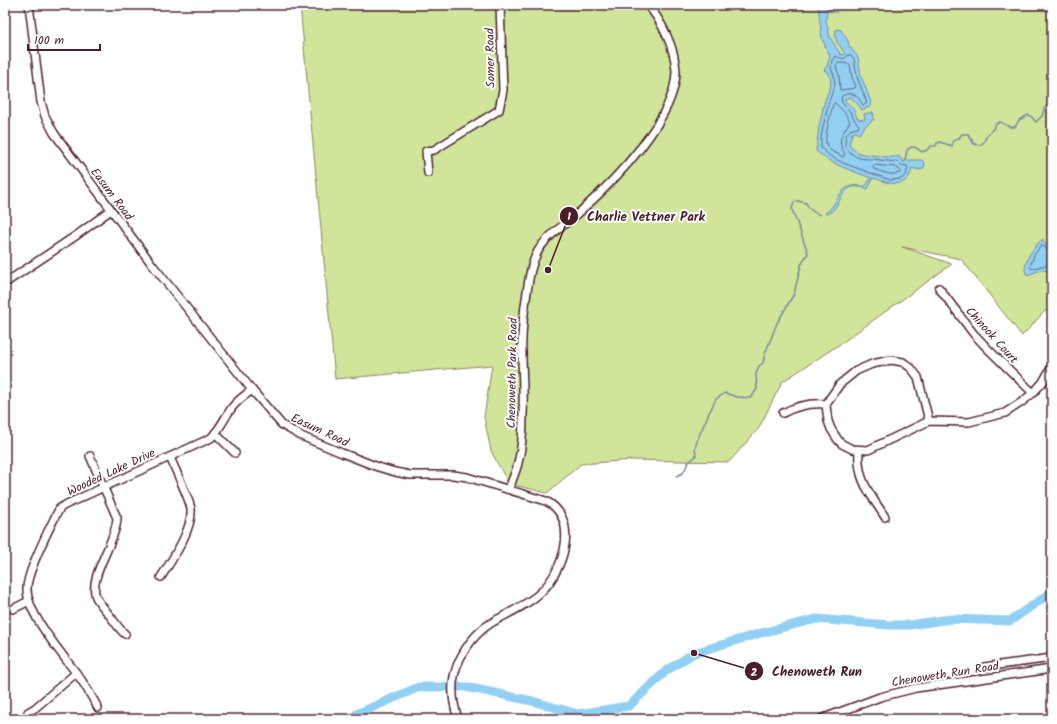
<svg xmlns="http://www.w3.org/2000/svg" width="1057" height="724" font-family="Kalam,sans-serif">
  <style>
    .green { fill: #d0e59a; stroke: #8d8262 }
    .water { fill: #91d0f2; stroke: #7589a2 }
    .lines { fill: none; stroke-linecap: round; stroke-linejoin: round }
    .shore { stroke: #66667b; stroke-width: 1 }
    .stream { stroke: #7589a2; stroke-width: 1.5 }
    .river { stroke: #91d0f2; stroke-width: 9 }
    .minor-casing { stroke: #4a1f2b; stroke-width: 10 }
    .minor { stroke: #fff; stroke-width: 7 }
    .labels { text-anchor: middle; stroke-width: 4; stroke-linejoin: round; paint-order: stroke }
    .street-label { font-size: 12px; fill: #4a1f2b; stroke: #fff }
    .leader { fill: none; stroke: #4a1f2b; stroke-width: 1.5 }
    .callout-dot { fill: #4a1f2b; stroke: #fff; stroke-width: 1.5 }
    .mark-label { font-size: 12px; text-anchor: middle; font-weight: bold; fill: #fff }
    .callout-label { font-size: 13px; text-anchor: middle; font-weight: bold; fill: #4a1f2b; stroke: #fff; stroke-width: 4; stroke-linejoin: round; paint-order: stroke }
  </style>
  <rect width="100%" height="100%" fill="#fff"/>
  <filter id="ink" filterUnits="userSpaceOnUse"><feTurbulence type="fractalNoise" baseFrequency=".025" numOctaves="2"/><feDisplacementMap in="SourceGraphic" scale="8" xChannelSelector="R" yChannelSelector="G"/><feConvolveMatrix kernelMatrix="1 2 1 2 8 2 1 2 1" color-interpolation-filters="sRGB"/></filter>
  <g filter="url(#ink)">
    <!-- green -->
    <path class="green" d="M 300,5 L 1052,5 L 1052,307 L 1044,312 L 1022,336 L 961,259 L 902,247 L 952,264 L 843,342 L 782,382 L 759,428 L 729,462 L 632,460 L 581,464 L 547,493 L 506,483 L 506,479 L 491,451 L 484,417 L 492,365 L 335,379 Z"/>
    <!-- water -->
    <g class="water">
      <path d="M 818,5 L 824,5 L 827,12 L 826,20 L 830,37 L 840,54 L 844,55 L 844,52 L 837,42 L 835,36 L 836,30 L 838,29 L 841,30 L 848,41 L 849,46 L 858,57 L 861,76 L 871,102 L 870,107 L 862,110 L 856,102 L 850,97 L 845,99 L 845,101 L 852,107 L 858,119 L 863,120 L 865,119 L 864,114 L 873,112 L 874,119 L 872,121 L 865,126 L 859,134 L 855,132 L 852,133 L 849,145 C 858,156 867,154 880,156 C 887,157 892,158 899,156 L 903,162 L 908,160 L 922,160 L 925,164 L 924,168 L 920,170 L 912,168 C 908,190 890,184 873,178 L 868,189 C 864,188 857,186 852,187 C 839,192 839,210 827,214 L 825,213 C 836,207 838,190 851,186 C 855,185 861,186 866,186 L 871,178 L 842,167 L 828,160 L 816,151 L 819,126 L 825,100 L 831,85 L 830,76 L 828,72 L 824,70 L 827,66 L 830,56 L 822,39 Z"/>
      <path d="M 1043,239 L 1043,242 L 1052,249 L 1052,271 L 1041,270 L 1027,275 C 1020,266 1034,245 1043,239 Z"/>
    </g>
    <g class="lines">
      <!-- shore -->
      <g class="shore">
        <path d="M 848,55 L 851,55 L 854,59 L 857,77 L 867,103 L 866,104 L 863,105 C 858,96 851,89 841,97 L 842,103 L 849,110 L 855,121 L 859,125 L 858,128 C 846,129 845,136 845,146 C 857,163 864,157 880,160 C 886,161 891,162 897,161 L 901,165 L 907,166 L 908,168 L 906,175 L 901,179 L 890,180 L 843,163 L 830,156 L 821,148 L 821,138 L 823,127 L 829,101 L 835,85 L 834,75 L 831,68 L 832,60 L 835,56 C 840,57 844,62 848,55 Z"/>
        <path d="M 838,63 L 850,64 L 852,78 L 856,86 L 855,88 L 840,90 L 839,75 L 836,67 Z"/>
        <path d="M 835,103 L 845,113 L 850,122 C 842,133 836,141 845,154 L 843,157 C 838,154 829,151 827,146 C 823,139 831,113 833,105 Z"/>
        <path d="M 874,165 L 895,167 L 900,170 L 901,172 C 893,177 882,172 874,169 L 873,167 Z"/>
        <path d="M 1052,252 L 1048,251 L 1044,246 L 1041,246 L 1034,255 L 1030,267 L 1032,269 L 1041,266 L 1052,266"/>
      </g>
      <!-- stream -->
      <g class="stream">
        <path d="M 827,11 L 837,12"/>
        <path d="M 905,160 L 907,150 C 913,144 916,148 922,152 L 927,150 L 931,146 L 936,146 L 937,143 L 940,142 L 952,146 L 953,141 L 958,139 L 962,134 L 968,134 L 974,144 L 980,145 L 984,142 C 986,133 993,131 996,124 L 1000,122 L 1010,127 L 1015,127 L 1019,120 L 1028,115 L 1032,117 L 1036,122 L 1042,116 L 1044,109 L 1052,99"/>
        <path d="M 676,476 L 683,473 L 688,463 L 696,456 L 695,448 L 698,438 L 709,413 L 716,399 L 725,393 L 737,397 L 751,398 L 757,389 L 756,374 L 759,366 L 763,363 L 765,354 L 777,323 L 794,294 L 801,265 L 808,253 L 792,209 L 794,202 L 798,201 L 806,203 C 809,210 813,212 820,215"/>
      </g>
      <!-- river -->
      <path class="river" d="M 352,719 L 357,714 L 419,687 L 466,687 L 532,701 L 578,714 L 629,706 L 666,671 L 694,653 L 761,633 L 816,619 L 889,625 L 910,625 L 950,619 L 1010,621 L 1052,592"/>
      <!-- minor casing -->
      <g class="minor-casing">
        <g id="minor">
          <path d="M 29,5 L 41,102 L 45,116 L 54,133 L 151,263 L 252,390 L 282,425 L 301,436 L 342,453 L 378,467 L 395,472 L 410,475 L 453,475 L 467,477 L 546,501 C 580,519 564,569 542,591 C 528,605 508,613 491,623 C 472,635 455,660 453,683 C 452,695 454,707 458,719"/>
          <path d="M 428,173 L 426,151 L 434,150 L 499,110 L 503,90 L 500,5"/>
          <path d="M 5,283 L 77,235 L 111,210"/>
          <path d="M 939,288 L 973,333 L 988,349 L 1033,393"/>
          <path d="M 783,413 C 796,406 810,403 825,404 L 826,405"/>
          <path d="M 929,421 L 918,377 L 911,368 L 903,362 L 891,360 L 872,364 L 856,371 L 840,384 L 830,398 L 826,405 L 828,421 L 831,429 L 838,440 L 842,444 L 852,449 L 868,450 L 929,421 L 969,422 L 1005,413 L 1022,402 L 1033,393 L 1043,382 L 1052,366"/>
          <path d="M 215,433 L 235,453"/>
          <path d="M 859,451 C 857,481 870,493 885,517"/>
          <path d="M 90,456 L 117,518 C 116,543 88,576 96,597 C 99,603 104,608 107,612 C 113,619 118,628 125,634"/>
          <path d="M 509,489 C 512,480 516,472 518,463 C 522,448 523,431 523,415 C 524,394 522,373 522,352 C 521,332 524,311 527,292 C 529,278 531,264 538,251 C 548,234 568,223 582,210 C 615,180 676,118 676,71 C 675,48 662,22 648,5"/>
          <path d="M 161,577 C 172,560 193,529 191,509 C 189,497 175,470 170,457"/>
          <path d="M 13,609 L 29,601"/>
          <path d="M 984,667 L 1052,658"/>
          <path d="M 98,708 C 93,699 88,690 82,681 C 67,659 26,615 27,588 C 27,572 48,531 56,515 L 60,508 L 67,504 L 211,438 C 220,429 224,419 231,409 C 236,401 244,396 252,390"/>
          <path d="M 28,712 L 35,708 L 76,673"/>
          <path d="M 821,719 L 880,697 L 916,688 L 1052,669"/>
        </g>
      </g>
      <!-- minor -->
      <use href="#minor" class="minor"/>
    </g>
  </g>
  <g class="labels">
    <!-- street labels -->
    <g class="street-label">
      <text transform="translate(490 58) rotate(-91)" y="4">Somer Road</text>
      <text transform="translate(112 194) rotate(53)" y="4">Easum Road</text>
      <text transform="translate(992 335) rotate(48)" y="4">Chinook Court</text>
      <text transform="translate(512 373) rotate(-89)" y="4">Chenoweth Park Road</text>
      <text transform="translate(320 430) rotate(25)" y="4">Easum Road</text>
      <text transform="translate(111 472) rotate(-25)" y="4">Wooded Lake Drive</text>
      <text transform="translate(945 674) rotate(-9)" y="4">Chenoweth Run Road</text>
    </g>
  </g>
  <!-- callouts -->
  <path class="leader" d="M548 270L569 216M694 653L754 671"/>
  <g class="callout-dot">
    <circle cx="548" cy="270" r="4"/>
    <circle cx="694" cy="653" r="4"/>
    <circle cx="569" cy="216" r="10"/>
    <circle cx="754" cy="671" r="10"/>
  </g>
  <g class="mark-label">
    <text x="569" y="220">1</text>
    <text x="754" y="676">2</text>
  </g>
  <g class="callout-label">
    <text x="646" y="221">Charlie Vettner Park</text>
    <text x="817" y="676">Chenoweth Run</text>
  </g>
  <!-- margin -->
  <rect width="1057" height="724" fill="none" stroke="#fff" stroke-width="20"/>
  <rect x="10" y="10" width="1037" height="704" fill="none" stroke="#4a1f2b" stroke-width="1.5" filter="url(#ink)"/>
  <!-- scale -->
  <path d="M28 44v6h72v-6" fill="none" stroke="#4a1f2b" stroke-width="2"/>
  <text x="34" y="44" font-size="12" fill="#4a1f2b" stroke="#ffffff" stroke-width="3" paint-order="stroke">100 m</text>
</svg>
